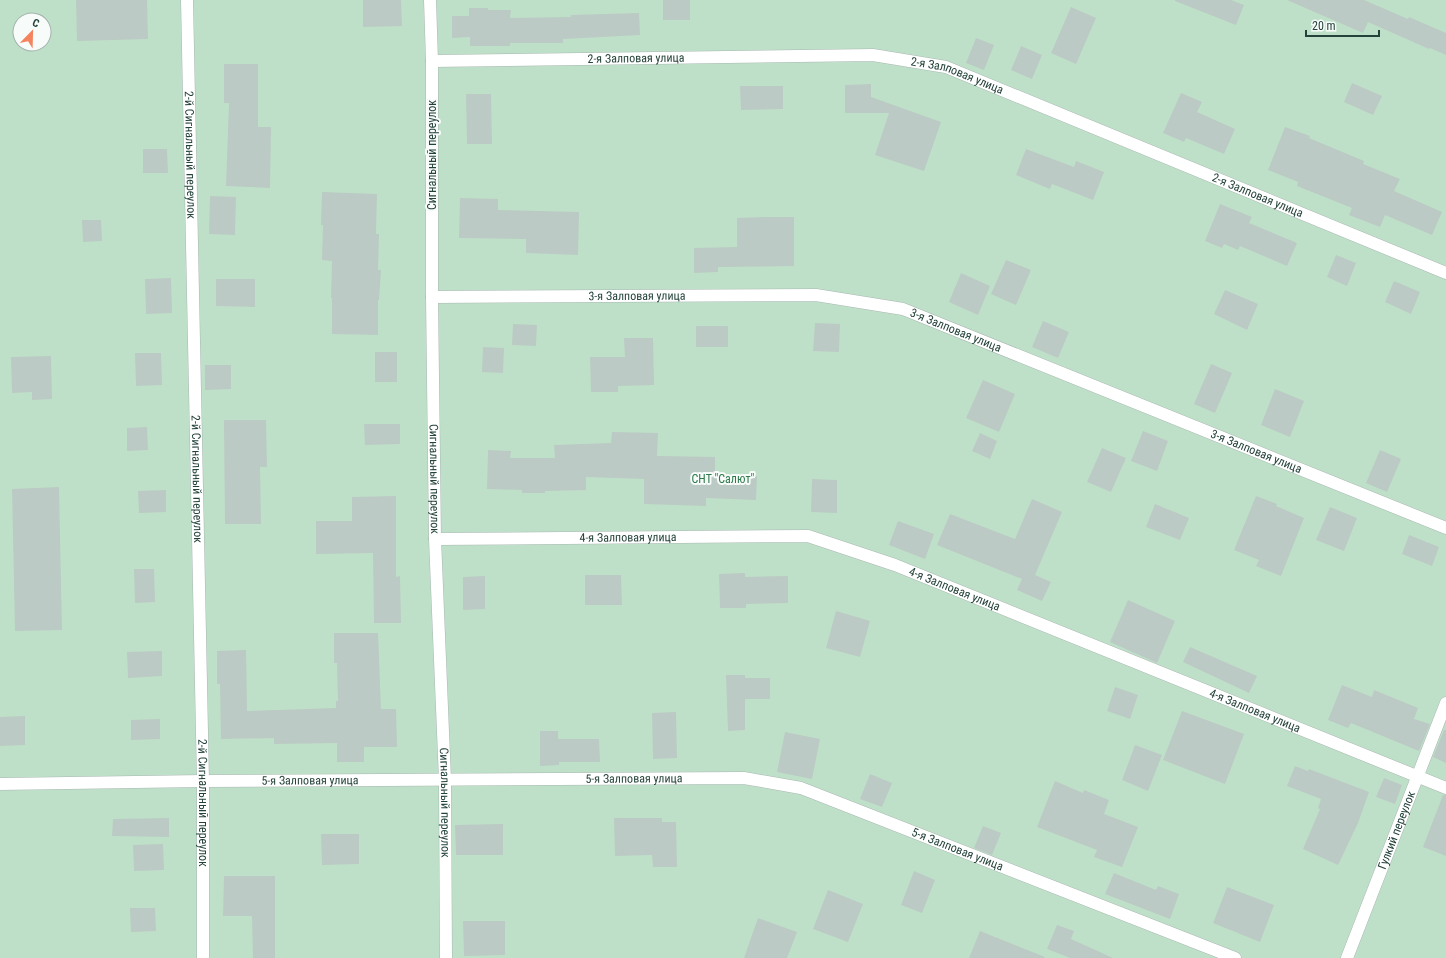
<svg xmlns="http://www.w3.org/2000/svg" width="1446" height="958" font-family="'Roboto Condensed',sans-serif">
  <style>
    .green { fill: #bfe0c8; fill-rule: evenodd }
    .building { fill: #bbcac4 }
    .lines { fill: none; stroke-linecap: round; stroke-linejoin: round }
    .minor-casing { stroke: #a8b8b2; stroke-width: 13 }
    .minor { stroke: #fff; stroke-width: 12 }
    .labels { text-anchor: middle; stroke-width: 4; stroke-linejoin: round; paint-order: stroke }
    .street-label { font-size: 12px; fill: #24423a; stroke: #f7fbf9 }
    .park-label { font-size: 12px; fill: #2d7a4b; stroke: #f7fbf9 }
  </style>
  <rect width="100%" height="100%" fill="#e6efeb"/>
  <!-- green -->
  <path class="green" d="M 0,0 L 1446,0 L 1446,958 L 0,958 ZM 20,20 L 44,20 L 44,44 L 20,44 Z"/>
  <!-- building -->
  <g class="building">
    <path d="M 76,0 L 147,0 L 148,39 L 77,41 Z"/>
    <path d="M 363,0 L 401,0 L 402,26 L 363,27 Z"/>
    <rect x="663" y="0" width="27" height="20"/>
    <path d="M 1175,0 L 1231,0 L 1244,5 L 1236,25 L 1175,1 Z"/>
    <path d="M 1287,0 L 1364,0 L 1408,19 L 1409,17 L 1446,33 L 1446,55 L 1430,48 L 1429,49 L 1368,22 L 1363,33 Z"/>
    <path d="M 1071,7 L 1096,18 L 1076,64 L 1051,53 Z"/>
    <path d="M 469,8 L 488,8 L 488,10 L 511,10 L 510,18 L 571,17 L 571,15 L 639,13 L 640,35 L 563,39 L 563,43 L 510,43 L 510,46 L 470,46 L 470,37 L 452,38 L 452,16 L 469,16 Z"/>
    <path d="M 976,38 L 994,45 L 984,70 L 966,63 Z"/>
    <path d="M 1021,46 L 1042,55 L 1032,79 L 1011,70 Z"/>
    <path d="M 224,64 L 258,64 L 258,127 L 271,127 L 270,188 L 226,186 L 229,103 L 224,103 Z"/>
    <path d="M 1352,83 L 1382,96 L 1373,115 L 1344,102 Z"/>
    <path d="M 871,84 L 871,97 L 941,122 L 924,171 L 875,155 L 889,113 L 845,113 L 845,85 Z"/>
    <path d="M 740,86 L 783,86 L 783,109 L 741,110 Z"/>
    <path d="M 1181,93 L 1202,102 L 1197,112 L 1235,129 L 1224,154 L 1186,138 L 1184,142 L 1163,133 Z"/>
    <path d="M 466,94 L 491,94 L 492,144 L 467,144 Z"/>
    <path d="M 1285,127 L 1310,136 L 1309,138 L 1364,161 L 1363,164 L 1400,179 L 1394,191 L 1442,212 L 1432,235 L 1385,215 L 1380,227 L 1349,215 L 1352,208 L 1297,186 L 1298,182 L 1268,170 Z"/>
    <path d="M 143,149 L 167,149 L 168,173 L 143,173 Z"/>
    <path d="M 1026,149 L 1074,167 L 1076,161 L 1104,172 L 1093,200 L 1052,184 L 1050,189 L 1016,175 Z"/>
    <path d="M 322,192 L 377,194 L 376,234 L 379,234 L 378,270 L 381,270 L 379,300 L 378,300 L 378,335 L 332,334 L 332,298 L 331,298 L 332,261 L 322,260 L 323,225 L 321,225 Z"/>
    <path d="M 210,196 L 236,197 L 235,235 L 209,234 Z"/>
    <path d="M 460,198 L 498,199 L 498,210 L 579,212 L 578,255 L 526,253 L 526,239 L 459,238 Z"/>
    <path d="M 1220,204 L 1252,217 L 1249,223 L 1297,243 L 1287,266 L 1240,246 L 1238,250 L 1224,244 L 1222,248 L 1205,241 Z"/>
    <path d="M 764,217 L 794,217 L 794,266 L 718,267 L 718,272 L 694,273 L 694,248 L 737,247 L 737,218 Z"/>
    <path d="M 82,220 L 101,220 L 102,241 L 83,242 Z"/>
    <path d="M 1336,255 L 1356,263 L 1347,286 L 1327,277 Z"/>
    <path d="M 1006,260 L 1031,270 L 1016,305 L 991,294 Z"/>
    <path d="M 961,273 L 990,286 L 978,315 L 949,302 Z"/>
    <path d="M 171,278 L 172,313 L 146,314 L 145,279 Z"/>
    <path d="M 216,279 L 255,279 L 255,307 L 216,306 Z"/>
    <path d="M 1394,281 L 1420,292 L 1411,314 L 1385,302 Z"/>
    <path d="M 1225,290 L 1258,304 L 1247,330 L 1214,314 Z"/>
    <path d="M 1043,321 L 1069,332 L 1058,358 L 1032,347 Z"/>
    <path d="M 815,323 L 840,324 L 839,352 L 813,351 Z"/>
    <path d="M 513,324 L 537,325 L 536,346 L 512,345 Z"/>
    <rect x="696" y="326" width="32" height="21"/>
    <path d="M 624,338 L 653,338 L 654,385 L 618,386 L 618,392 L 591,392 L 590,357 L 625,357 Z"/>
    <path d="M 483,347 L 504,348 L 503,373 L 482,372 Z"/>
    <rect x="375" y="352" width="22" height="30"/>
    <path d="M 135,353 L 161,353 L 162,385 L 136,386 Z"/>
    <path d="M 51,356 L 52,399 L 32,400 L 32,392 L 12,393 L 11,357 Z"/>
    <path d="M 1211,364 L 1232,373 L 1215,413 L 1194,404 Z"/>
    <path d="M 205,365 L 231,365 L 231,389 L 205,390 Z"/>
    <path d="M 983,380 L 1015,394 L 999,432 L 966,418 Z"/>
    <path d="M 1275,389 L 1304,401 L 1290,437 L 1261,425 Z"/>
    <path d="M 224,420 L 266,420 L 267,467 L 260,467 L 261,524 L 225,524 Z"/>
    <path d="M 364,424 L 400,424 L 400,444 L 365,445 Z"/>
    <path d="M 147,427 L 148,450 L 127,451 L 127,428 Z"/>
    <path d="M 1143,431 L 1168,441 L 1157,471 L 1131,461 Z"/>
    <path d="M 612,432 L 658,433 L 657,456 L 715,457 L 715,475 L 757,476 L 756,500 L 706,498 L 706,506 L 644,504 L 644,479 L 586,477 L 586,490 L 545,491 L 545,493 L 522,493 L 522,490 L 487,489 L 488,450 L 511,451 L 510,458 L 555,458 L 554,445 L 611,443 Z"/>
    <path d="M 980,433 L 997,441 L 990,459 L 972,451 Z"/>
    <path d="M 1102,448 L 1126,458 L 1111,492 L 1087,482 Z"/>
    <path d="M 1380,450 L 1401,459 L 1387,492 L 1366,483 Z"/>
    <path d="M 812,479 L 837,480 L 837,513 L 811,512 Z"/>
    <path d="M 59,487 L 62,630 L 15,631 L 12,489 Z"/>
    <path d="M 166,490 L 166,512 L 139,513 L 138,491 Z"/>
    <path d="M 396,496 L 396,577 L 400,576 L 401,623 L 374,623 L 373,553 L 316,554 L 316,521 L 352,521 L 352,497 Z"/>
    <path d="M 1256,496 L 1277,504 L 1276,506 L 1304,518 L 1281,576 L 1256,566 L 1259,560 L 1234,550 Z"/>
    <path d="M 1032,499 L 1062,512 L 1035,575 L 1051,582 L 1042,601 L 1017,590 L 1022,579 L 937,545 L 950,514 L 1015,539 Z"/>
    <path d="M 1155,504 L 1189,518 L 1180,540 L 1146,527 Z"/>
    <path d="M 1330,507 L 1357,518 L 1344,551 L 1316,540 Z"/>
    <path d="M 898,521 L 934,534 L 925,559 L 889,545 Z"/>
    <path d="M 1409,535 L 1439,547 L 1432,566 L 1402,554 Z"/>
    <path d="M 134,569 L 154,569 L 155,602 L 135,603 Z"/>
    <path d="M 745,573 L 745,577 L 788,576 L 788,603 L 746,604 L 746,608 L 720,608 L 719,574 Z"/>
    <path d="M 585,575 L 621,575 L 622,605 L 585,605 Z"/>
    <path d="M 485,576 L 485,609 L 463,610 L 463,577 Z"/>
    <path d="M 1128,600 L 1175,621 L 1157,663 L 1110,642 Z"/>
    <path d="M 836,611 L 870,621 L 860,657 L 826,648 Z"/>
    <path d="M 334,633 L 378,633 L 381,709 L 396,709 L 397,747 L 364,747 L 364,762 L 337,762 L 337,743 L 274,744 L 274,738 L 221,739 L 220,684 L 217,684 L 217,651 L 246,650 L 247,711 L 336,708 L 336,701 L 338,701 L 337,663 L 334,663 Z"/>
    <path d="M 1190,647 L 1257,676 L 1249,693 L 1183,662 Z"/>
    <path d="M 162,651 L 162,676 L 128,678 L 127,652 Z"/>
    <path d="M 726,675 L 745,675 L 745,678 L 770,678 L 770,699 L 745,699 L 745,730 L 728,731 Z"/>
    <path d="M 1342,685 L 1372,697 L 1374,690 L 1418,708 L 1414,719 L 1430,724 L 1419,751 L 1351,723 L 1348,728 L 1328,720 Z"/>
    <path d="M 1115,687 L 1138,695 L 1130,719 L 1107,711 Z"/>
    <path d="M 1182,711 L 1244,734 L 1225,784 L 1163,760 Z"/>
    <path d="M 676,712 L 677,758 L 653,759 L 652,713 Z"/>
    <path d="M 25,716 L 25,745 L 0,746 L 0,717 Z"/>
    <path d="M 160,719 L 160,739 L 131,740 L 131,720 Z"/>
    <path d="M 1444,730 L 1446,730 L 1446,763 L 1433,757 Z"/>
    <path d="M 540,731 L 558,731 L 558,739 L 599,739 L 600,762 L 559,762 L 559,765 L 540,766 Z"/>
    <path d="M 785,732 L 820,739 L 812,779 L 777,772 Z"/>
    <path d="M 1135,745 L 1162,755 L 1148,791 L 1122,780 Z"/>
    <path d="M 1295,766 L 1308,771 L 1309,769 L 1369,792 L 1358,823 L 1338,865 L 1303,849 L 1320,809 L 1318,808 L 1321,799 L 1287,786 Z"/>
    <path d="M 870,774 L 892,783 L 882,807 L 860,799 Z"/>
    <path d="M 1384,778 L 1402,785 L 1395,804 L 1376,797 Z"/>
    <path d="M 1055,781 L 1083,793 L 1084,790 L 1109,800 L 1104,814 L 1138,827 L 1122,867 L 1094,857 L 1097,850 L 1037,827 Z"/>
    <path d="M 1443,795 L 1446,795 L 1446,856 L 1423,847 Z"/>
    <path d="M 169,818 L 169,837 L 112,836 L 113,819 Z"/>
    <path d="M 614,818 L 662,818 L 662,822 L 676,822 L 677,867 L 653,867 L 652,855 L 615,856 Z"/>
    <path d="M 503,824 L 503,855 L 456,855 L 455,825 Z"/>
    <path d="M 983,826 L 1001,833 L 992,855 L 974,848 Z"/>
    <path d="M 321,834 L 359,834 L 359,864 L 322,865 Z"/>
    <path d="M 163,844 L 164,870 L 134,871 L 133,845 Z"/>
    <path d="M 914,871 L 935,880 L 922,913 L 901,905 Z"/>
    <path d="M 1114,873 L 1156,890 L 1158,886 L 1179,894 L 1170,919 L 1105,894 Z"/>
    <path d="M 224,876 L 275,876 L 275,958 L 253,958 L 252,916 L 223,916 Z"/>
    <path d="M 1227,887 L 1274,905 L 1260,942 L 1213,923 Z"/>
    <path d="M 828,890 L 863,904 L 848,942 L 813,929 Z"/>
    <path d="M 130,908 L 155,908 L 156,931 L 131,932 Z"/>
    <path d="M 758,918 L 797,932 L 787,958 L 744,958 Z"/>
    <path d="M 463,921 L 505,921 L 505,955 L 464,956 Z"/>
    <path d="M 1057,925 L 1074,931 L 1071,939 L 1113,958 L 1070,958 L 1047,949 Z"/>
    <path d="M 980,931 L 1045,957 L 1044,958 L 969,958 Z"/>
  </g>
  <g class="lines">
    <!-- minor casing -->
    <g class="minor-casing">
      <g id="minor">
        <path id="s1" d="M 187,0 L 203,781 L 203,958"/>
        <path id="s2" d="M 430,0 L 432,61 L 432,297 L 435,539 L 445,780 L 446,958"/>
        <path id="s3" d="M 432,61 L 873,55 L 946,67 L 1446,273"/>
        <path id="s4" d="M 432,297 L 816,295 L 903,309 L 1446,528"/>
        <path id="s5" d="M 435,539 L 808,536 L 895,565 L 1446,788"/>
        <path id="s6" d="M 0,784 L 203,781 L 744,778 L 801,788 L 1235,958"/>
        <path id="s7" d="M 1347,958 L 1446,703"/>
      </g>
    </g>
    <!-- minor -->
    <use href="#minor" class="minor"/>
  </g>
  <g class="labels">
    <!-- street labels -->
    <g class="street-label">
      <text dy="4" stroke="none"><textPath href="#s3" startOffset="204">2-я Залповая улица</textPath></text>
      <text dy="4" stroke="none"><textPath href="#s3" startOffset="528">2-я Залповая улица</textPath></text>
      <text dy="4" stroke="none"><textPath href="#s1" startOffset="155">2-й Сигнальный переулок</textPath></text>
      <text transform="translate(432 155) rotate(-90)" y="4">Сигнальный переулок</text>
      <text dy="4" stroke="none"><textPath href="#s3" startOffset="852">2-я Залповая улица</textPath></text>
      <text dy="4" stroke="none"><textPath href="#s4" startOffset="205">3-я Залповая улица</textPath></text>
      <text dy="4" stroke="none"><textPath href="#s4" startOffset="529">3-я Залповая улица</textPath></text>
      <text dy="4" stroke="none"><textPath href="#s4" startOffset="853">3-я Залповая улица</textPath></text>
      <text dy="4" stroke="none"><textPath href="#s1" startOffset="479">2-й Сигнальный переулок</textPath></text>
      <text dy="4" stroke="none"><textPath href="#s2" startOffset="479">Сигнальный переулок</textPath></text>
      <text dy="4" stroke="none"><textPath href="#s5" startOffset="193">4-я Залповая улица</textPath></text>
      <text dy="4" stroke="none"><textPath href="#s5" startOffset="529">4-я Залповая улица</textPath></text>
      <text dy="4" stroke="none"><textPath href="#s5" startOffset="853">4-я Залповая улица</textPath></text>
      <text dy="4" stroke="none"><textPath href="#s6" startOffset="634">5-я Залповая улица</textPath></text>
      <text dy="4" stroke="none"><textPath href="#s6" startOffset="310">5-я Залповая улица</textPath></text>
      <text dy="4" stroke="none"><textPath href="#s1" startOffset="803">2-й Сигнальный переулок</textPath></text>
      <text dy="4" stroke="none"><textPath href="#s2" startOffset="803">Сигнальный переулок</textPath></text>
      <text dy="4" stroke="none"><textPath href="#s7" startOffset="137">Гулкий переулок</textPath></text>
      <text dy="4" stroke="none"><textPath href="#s6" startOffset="970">5-я Залповая улица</textPath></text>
    </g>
    <!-- park labels -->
    <g class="park-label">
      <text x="723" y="483">СНТ "Салют"</text>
    </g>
  </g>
  <!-- north arrow -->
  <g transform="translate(32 32) rotate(23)"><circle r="19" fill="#f7fbf9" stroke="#a3b1ad"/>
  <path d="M0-3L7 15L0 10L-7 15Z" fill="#f4845f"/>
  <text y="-6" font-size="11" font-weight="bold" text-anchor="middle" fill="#24423a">С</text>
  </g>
  <!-- scale -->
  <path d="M1306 30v6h73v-6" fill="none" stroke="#24423a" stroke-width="2"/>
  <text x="1312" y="30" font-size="12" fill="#24423a" stroke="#f7fbf9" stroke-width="3" paint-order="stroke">20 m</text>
</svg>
